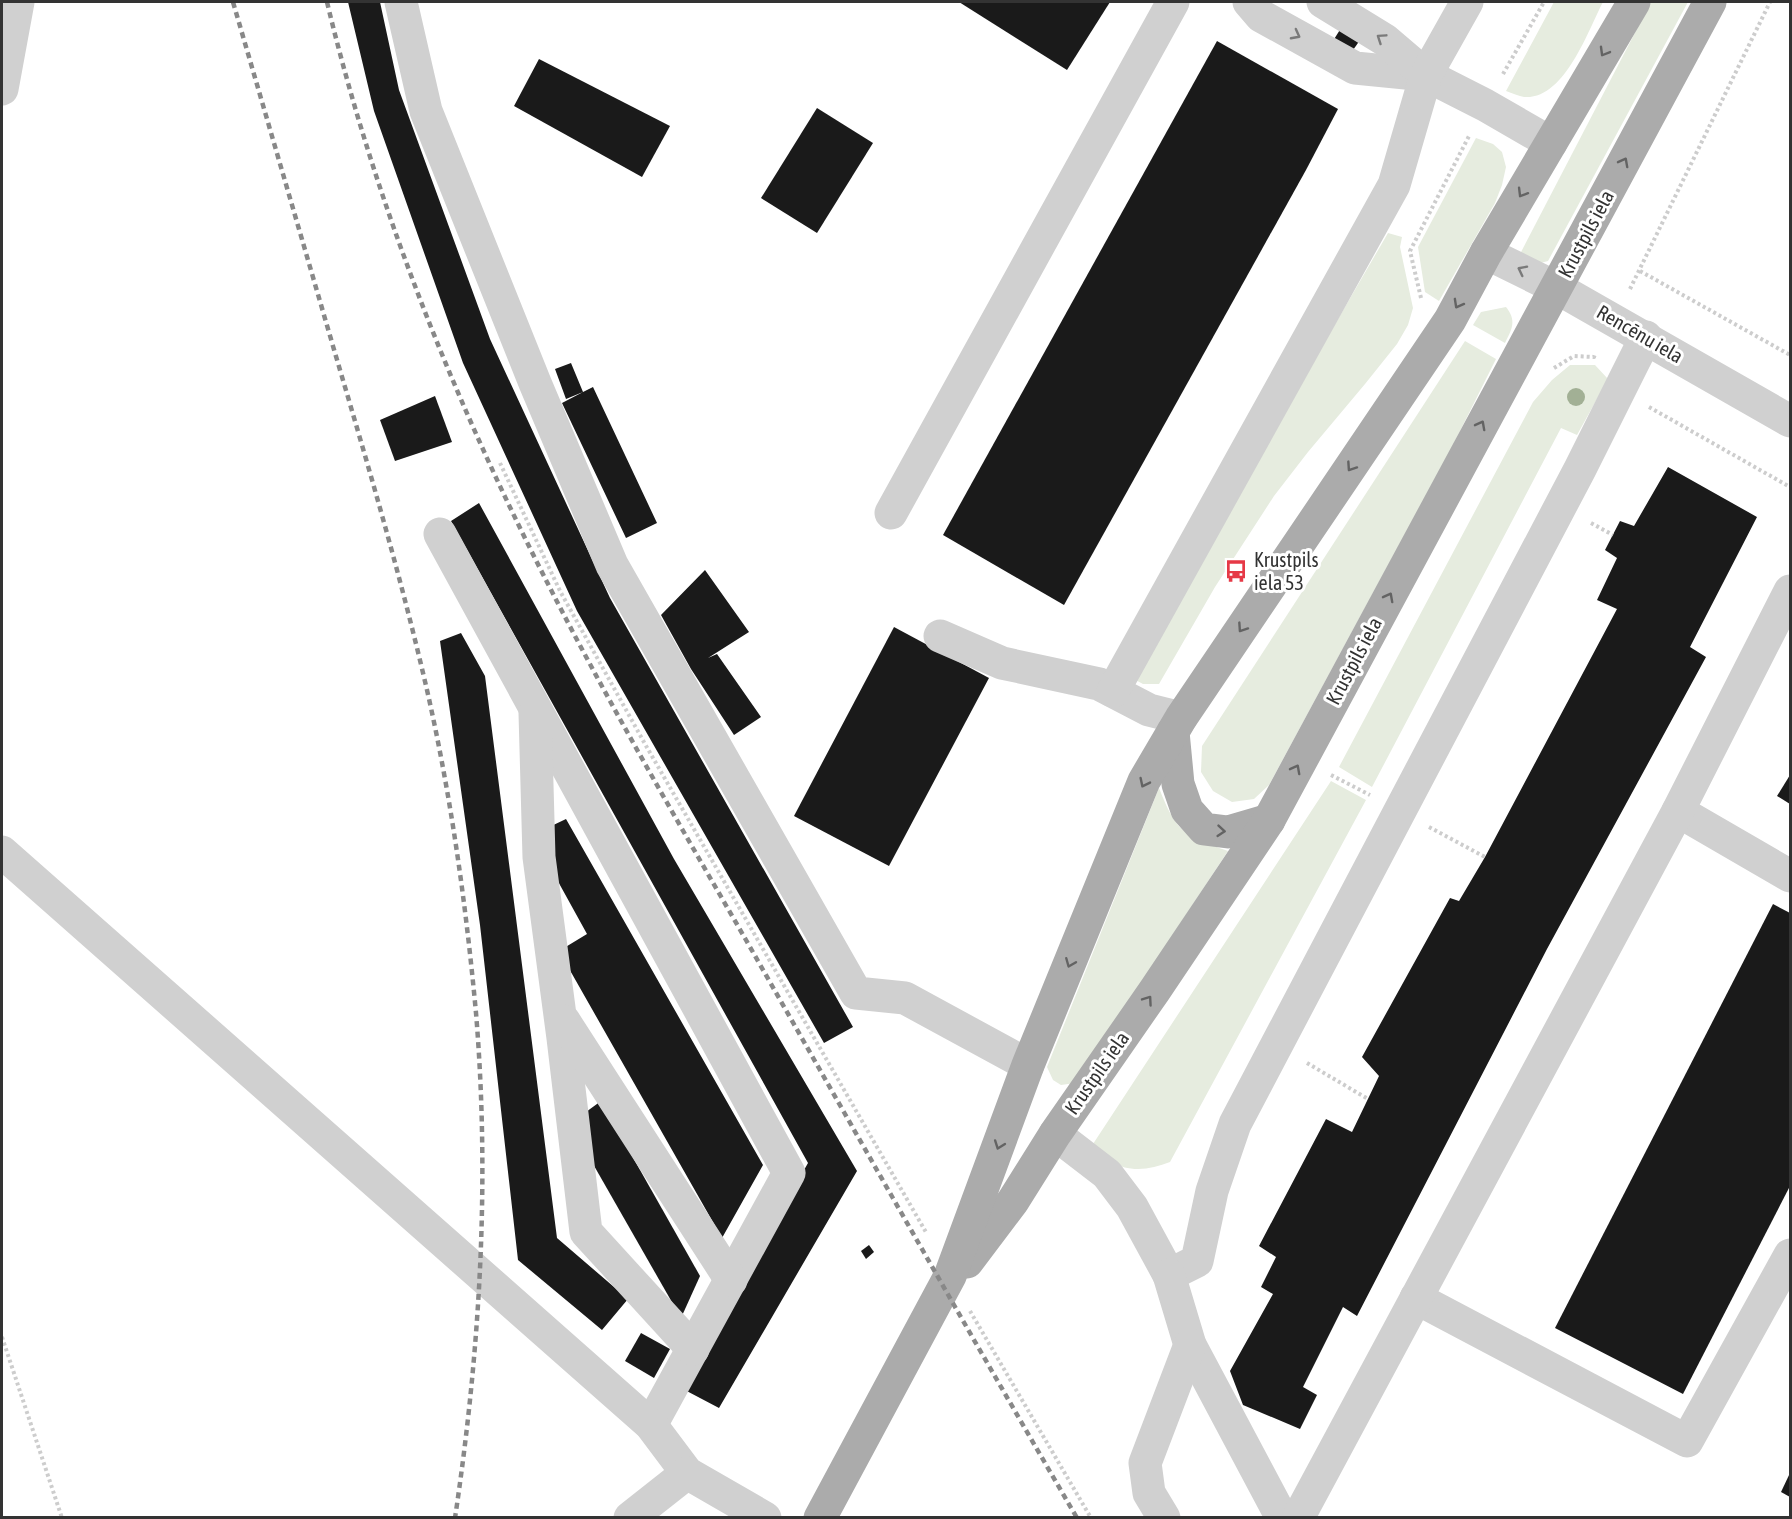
<svg xmlns="http://www.w3.org/2000/svg" width="1792" height="1519" font-family="'Asap Condensed',sans-serif">
  <style>
    .green { fill: #e6ecdf }
    .building { fill: #1a1a1a }
    .lines { fill: none; stroke-linecap: round; stroke-linejoin: round }
    .path { stroke: #cdcdcd; stroke-width: 4; stroke-dasharray: 3 3; stroke-linecap: butt }
    .minor { stroke: #d0d0d0; stroke-width: 33 }
    .major { stroke: #ababab; stroke-width: 33 }
    .rail { stroke: #888; stroke-width: 4.5; stroke-dasharray: 6 4.5; stroke-linecap: butt }
    .tree { fill: #a2b095 }
    .oneway { stroke: #7a7a7a }
    .oneway2 { stroke: #636363 }
    .labels { text-anchor: middle; stroke-width: 6; stroke-linejoin: round; paint-order: stroke }
    .street-label { font-size: 20px; fill: #333; stroke: #fff }
    .poi-label { font-size: 20px; fill: #333; stroke: #fff; text-anchor: start }
  </style>
  <rect width="100%" height="100%" fill="#fff"/>
  <!-- green -->
  <g class="green">
    <path d="M 1554,2 L 1603,2 C 1588,30 1565,100 1524,97 C 1519,96 1512,93 1506,91 Z"/>
    <path d="M 1651,2 L 1688,2 L 1548,261 L 1537,264 L 1520,254 Z"/>
    <path d="M 1476,138 L 1493,144 L 1502,152 L 1506,167 L 1502,185 L 1495,203 L 1439,301 L 1425,292 L 1418,247 Z"/>
    <path d="M 1388,233 L 1402,237 L 1400,247 L 1413,308 L 1408,325 L 1397,344 L 1365,384 L 1308,452 L 1274,496 L 1215,587 L 1159,684 L 1143,684 L 1130,677 Z"/>
    <path d="M 1506,307 C 1517,321 1512,329 1505,343 L 1473,325 L 1481,312 Z"/>
    <path d="M 1465,341 L 1496,359 L 1451,449 L 1269,785 L 1254,799 L 1232,802 L 1213,791 L 1201,772 L 1202,746 Z"/>
    <path d="M 1570,365 L 1595,365 L 1608,379 L 1577,435 L 1561,428 L 1372,787 L 1339,767 L 1533,402 L 1552,380 Z"/>
    <path d="M 1331,781 L 1366,800 L 1170,1162 C 1150,1170 1129,1173 1110,1161 C 1104,1156 1099,1149 1093,1144 Z"/>
    <path d="M 1159,788 C 1177,833 1183,835 1228,851 L 1075,1083 L 1061,1085 L 1053,1080 L 1047,1067 Z"/>
  </g>
  <!-- building -->
  <g class="building">
    <path d="M 348,2 L 380,2 L 399,90 L 490,339 L 610,598 L 853,1027 L 824,1043 L 577,611 L 463,363 L 374,111 Z"/>
    <path d="M 959,2 L 1110,2 L 1067,70 Z"/>
    <path d="M 1341,28 L 1360,40 L 1351,53 L 1333,41 Z"/>
    <path d="M 1217,41 L 1338,109 L 1306,170 L 1064,605 L 943,535 Z"/>
    <path d="M 539,59 L 670,126 L 642,177 L 514,106 Z"/>
    <path d="M 817,108 L 873,143 L 817,233 L 761,198 Z"/>
    <path d="M 571,363 L 583,392 L 593,387 L 657,523 L 626,538 L 562,403 L 583,392 L 566,399 L 555,369 Z"/>
    <path d="M 435,396 L 452,442 L 395,461 L 380,420 Z"/>
    <path d="M 1668,467 L 1757,517 L 1690,647 L 1706,657 L 1547,949 L 1357,1316 L 1343,1307 L 1303,1387 L 1317,1395 L 1300,1429 L 1243,1405 L 1230,1371 L 1273,1294 L 1261,1287 L 1276,1257 L 1259,1246 L 1326,1119 L 1352,1132 L 1379,1076 L 1362,1057 L 1450,898 L 1459,901 L 1485,857 L 1617,609 L 1597,600 L 1617,558 L 1605,550 L 1620,521 L 1634,526 Z"/>
    <path d="M 479,503 L 674,859 L 857,1171 L 719,1408 L 681,1388 L 808,1163 L 451,521 Z"/>
    <path d="M 705,570 L 749,632 L 708,658 L 717,654 L 761,717 L 734,735 L 691,669 L 661,615 Z"/>
    <path d="M 894,627 L 989,678 L 889,866 L 794,816 Z"/>
    <path d="M 461,633 L 485,676 L 557,1238 L 628,1299 L 602,1330 L 518,1260 L 480,925 L 440,641 Z"/>
    <path d="M 1790,775 L 1790,804 L 1777,796 Z"/>
    <path d="M 566,819 L 763,1165 L 722,1238 L 559,951 L 587,934 L 555,876 L 545,829 Z"/>
    <path d="M 1773,904 L 1790,913 L 1790,1186 L 1683,1394 L 1555,1328 Z"/>
    <path d="M 601,1101 L 700,1276 L 681,1318 L 589,1157 L 586,1112 Z"/>
    <path d="M 869,1245 L 874,1252 L 866,1259 L 861,1251 Z"/>
    <path d="M 641,1333 L 670,1349 L 654,1378 L 625,1361 Z"/>
    <path d="M 1790,1473 L 1790,1497 L 1781,1492 Z"/>
  </g>
  <g class="lines">
    <!-- path -->
    <g class="path">
      <path d="M 1503,74 L 1544,2"/>
      <path d="M 1640,271 L 1790,355"/>
      <path d="M 1630,289 L 1770,2"/>
      <path d="M 1421,298 L 1410,251 L 1469,136"/>
      <path d="M 1554,368 L 1574,356 L 1594,357 L 1595,354"/>
      <path d="M 1649,407 L 1790,487"/>
      <path d="M 500,463 L 560,591 L 645,744 L 927,1234"/>
      <path d="M 1591,523 L 1613,535"/>
      <path d="M 1331,775 L 1370,795"/>
      <path d="M 1429,827 L 1485,857"/>
      <path d="M 1307,1063 L 1368,1099"/>
      <path d="M 970,1311 L 1091,1518"/>
      <path d="M 2,1337 L 62,1518"/>
    </g>
    <!-- minor -->
    <g class="minor">
      <path d="M 401,2 L 426,111 L 535,383 L 612,565 L 856,993 L 905,998 L 1028,1065"/>
      <path d="M 1249,2 L 1261,16 L 1355,68 L 1426,75"/>
      <path d="M 1323,2 L 1385,40 L 1426,75 L 1485,105 L 1551,143"/>
      <path d="M 2,89 L 18,2"/>
      <path d="M 1486,253 L 1557,288 L 1790,421"/>
      <path d="M 891,513 L 1173,2"/>
      <path d="M 440,534 L 789,1173 L 651,1425"/>
      <path d="M 940,636 L 1002,663 L 1099,684 L 1149,710 L 1181,718"/>
      <path d="M 1113,691 L 1394,185 L 1426,75 L 1467,2"/>
      <path d="M 535,713 L 539,857 L 563,1038 L 586,1232 L 693,1349"/>
      <path d="M 1678,811 L 1790,876"/>
      <path d="M 2,852 L 651,1425 L 687,1473 L 765,1518"/>
      <path d="M 564,1021 L 731,1280"/>
      <path d="M 1055,1134 L 1107,1174 L 1132,1207 L 1169,1275 L 1197,1261 L 1212,1191 L 1235,1124 L 1580,469 L 1646,337"/>
      <path d="M 1169,1275 L 1190,1345 L 1282,1518"/>
      <path d="M 1416,1298 L 1687,1441 L 1790,1255"/>
      <path d="M 630,1518 L 687,1473"/>
      <path d="M 1164,1518 L 1149,1493 L 1145,1463 L 1190,1345"/>
      <path d="M 1298,1518 L 1678,811 L 1790,591"/>
    </g>
    <!-- major -->
    <g class="major">
      <path d="M 1173,732 L 1178,784 L 1187,810 L 1204,829 L 1228,832 L 1269,820"/>
      <path d="M 967,1262 L 1013,1201 L 1055,1134 L 1155,990 L 1269,820 L 1710,2"/>
      <path d="M 820,1518 L 950,1276 L 1028,1065 L 1144,781 L 1181,718 L 1450,320 L 1486,253 L 1634,2"/>
    </g>
    <!-- rail -->
    <g class="rail">
      <path d="M 233,2 C 267,119 301,236 335,353 C 368,465 401,577 427,690 C 451,796 466,905 476,1013 C 490,1182 480,1350 455,1518"/>
      <path d="M 327,2 C 375,203 453,398 547,582 C 609,704 678,822 746,940 C 856,1133 965,1326 1077,1518"/>
    </g>
  </g>
  <!-- trees -->
  <circle class="tree" cx="1576" cy="397" r="9"/>
  <!-- one-way arrows -->
  <defs><path id="oneway-chevron" d="M-2-3.5L2.5 0L-2 3.5" fill="none" stroke-width="1.6" stroke-linecap="round" stroke-linejoin="round" transform="scale(1.5)"/></defs>
  <g class="oneway">
    <use href="#oneway-chevron" transform="translate(1296 35) rotate(28)"/>
    <use href="#oneway-chevron" transform="translate(1381 38) rotate(-146)"/>
    <use href="#oneway-chevron" transform="translate(1522 270) rotate(-153)"/>
  </g>
  <g class="oneway2">
    <use href="#oneway-chevron" transform="translate(1604 52) rotate(120)"/>
    <use href="#oneway-chevron" transform="translate(1624 162) rotate(-62)"/>
    <use href="#oneway-chevron" transform="translate(1522 193) rotate(121)"/>
    <use href="#oneway-chevron" transform="translate(1458 304) rotate(119)"/>
    <use href="#oneway-chevron" transform="translate(1481 425) rotate(-62)"/>
    <use href="#oneway-chevron" transform="translate(1351 467) rotate(124)"/>
    <use href="#oneway-chevron" transform="translate(1389 597) rotate(-62)"/>
    <use href="#oneway-chevron" transform="translate(1242 628) rotate(124)"/>
    <use href="#oneway-chevron" transform="translate(1296 769) rotate(-62)"/>
    <use href="#oneway-chevron" transform="translate(1144 783) rotate(116)"/>
    <use href="#oneway-chevron" transform="translate(1221 831) rotate(5)"/>
    <use href="#oneway-chevron" transform="translate(1070 963) rotate(112)"/>
    <use href="#oneway-chevron" transform="translate(1148 1000) rotate(-55)"/>
    <use href="#oneway-chevron" transform="translate(999 1145) rotate(110)"/>
  </g>
  <!-- icons -->
  <defs>
    <g id="bus-bare" transform="scale(1.8)"><path d="M-5-6H5V4H4V6H2V4H-2V6H-4V4H-5ZM-3.5-4V0h7V-4ZM-3.5 1.2v1.5H-2V1.2ZM2 1.2v1.5H3.5V1.2Z" fill="#e63946" stroke="#fff" stroke-width="2.5" paint-order="stroke"/></g>
  </defs>
  <g fill-rule="evenodd">
    <use href="#bus-bare" x="1236" y="571"/>
  </g>
  <g class="labels">
    <!-- street labels -->
    <g class="street-label">
      <text transform="translate(1586 234) rotate(-62)" y="7">Krustpils iela</text>
      <text transform="translate(1640 334) rotate(30)" y="7">Rencēnu iela</text>
      <text transform="translate(1354 661) rotate(-62)" y="7">Krustpils iela</text>
      <text transform="translate(1097 1073) rotate(-55)" y="7">Krustpils iela</text>
    </g>
    <!-- poi labels -->
    <g class="poi-label">
      <text x="1254" y="567">Krustpils<tspan x="1254" dy="23">iela 53</tspan></text>
    </g>
  </g>
  <!-- border -->
  <rect width="1792" height="1519" fill="none" stroke="#333333" stroke-width="6"/>
</svg>
